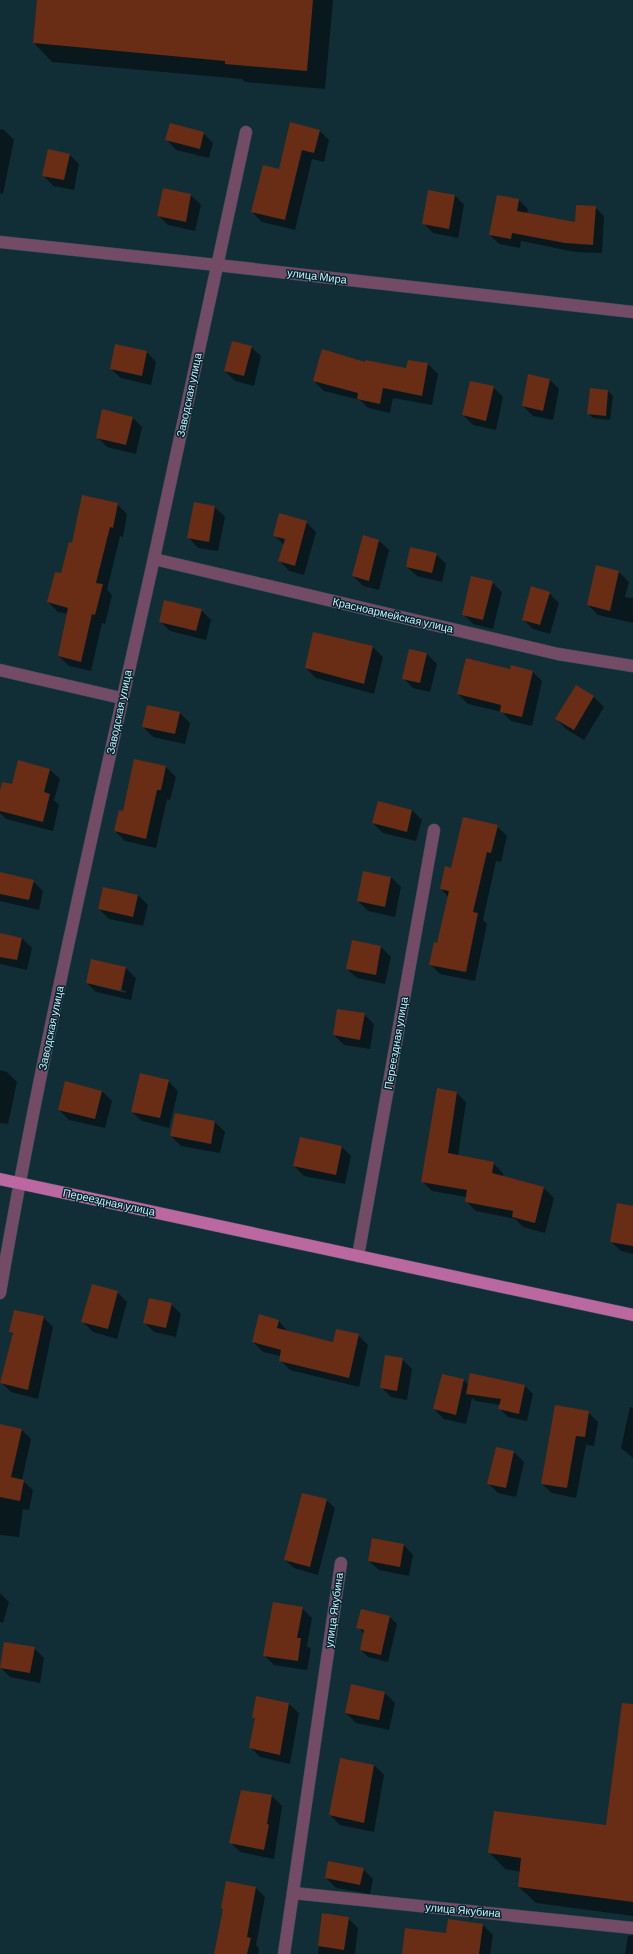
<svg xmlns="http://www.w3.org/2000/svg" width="633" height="1954" font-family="Barlow,sans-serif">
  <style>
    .shadow { fill: #0007; fill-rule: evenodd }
    .building { fill: #692c15 }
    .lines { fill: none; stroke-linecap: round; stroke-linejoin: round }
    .minor-casing { stroke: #2e4d56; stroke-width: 13 }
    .major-casing { stroke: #2e4d56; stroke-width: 13 }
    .minor { stroke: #734b65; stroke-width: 12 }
    .major { stroke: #bb68a0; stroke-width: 12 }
    .labels { text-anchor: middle; stroke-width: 3; stroke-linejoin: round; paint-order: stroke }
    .street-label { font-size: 11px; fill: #c4eefc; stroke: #06242c }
  </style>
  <rect width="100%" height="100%" fill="#112e36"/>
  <!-- shadow -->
  <g class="shadow">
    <path d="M 38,0 L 333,0 L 325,89 L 245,82 L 242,79 L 52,62 L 34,43 Z"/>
    <path d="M 0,129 L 4,130 L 14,140 L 3,194 L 0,193 Z"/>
    <path d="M 319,130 L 329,140 L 324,162 L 312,159 L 295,230 L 262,222 L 252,212 L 280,170 Z"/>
    <path d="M 203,133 L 213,143 L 209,158 L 176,150 L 167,140 Z"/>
    <path d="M 69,154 L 79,164 L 74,190 L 53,186 L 44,176 Z"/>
    <path d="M 164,189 L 191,195 L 201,205 L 195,231 L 168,225 L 158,215 Z"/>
    <path d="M 455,195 L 464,205 L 458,238 L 433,233 L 423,223 Z"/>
    <path d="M 519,200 L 528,209 L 527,214 L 576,223 L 595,207 L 604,216 L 602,253 L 575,252 L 521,241 L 520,248 L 499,244 L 490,235 Z"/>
    <path d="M 251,347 L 261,356 L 254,386 L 235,381 L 225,371 Z"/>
    <path d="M 147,352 L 156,362 L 151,385 L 121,378 L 111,369 Z"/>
    <path d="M 366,363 L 407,369 L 428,364 L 438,374 L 432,405 L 393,398 L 390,413 L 368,408 L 360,400 L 324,391 L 314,381 Z"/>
    <path d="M 549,379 L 559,389 L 553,420 L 533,416 L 523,406 Z"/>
    <path d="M 493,387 L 503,397 L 496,430 L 473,425 L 463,415 Z"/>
    <path d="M 591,389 L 608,391 L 613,396 L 610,420 L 593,418 L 588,413 Z"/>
    <path d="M 133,418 L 142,427 L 136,454 L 107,447 L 97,437 Z"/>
    <path d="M 195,503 L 215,507 L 225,517 L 218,551 L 198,548 L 189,538 Z"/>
    <path d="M 117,504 L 127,514 L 123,537 L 120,536 L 107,590 L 112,595 L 105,624 L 102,623 L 91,671 L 69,666 L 59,656 L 68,614 L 58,612 L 48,602 L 62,574 L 73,544 Z"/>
    <path d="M 306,522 L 316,532 L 304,575 L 289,571 L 280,561 L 284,545 L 274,535 Z"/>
    <path d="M 364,537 L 379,541 L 389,550 L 379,590 L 363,586 L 353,576 Z"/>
    <path d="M 436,554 L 446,564 L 442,582 L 417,576 L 407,567 Z"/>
    <path d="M 597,567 L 619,572 L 629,582 L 625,597 L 633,598 L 633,623 L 598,615 L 588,605 Z"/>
    <path d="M 492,582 L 502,592 L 493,629 L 473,624 L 463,614 Z"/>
    <path d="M 549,593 L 559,603 L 550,634 L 533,629 L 523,619 Z"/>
    <path d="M 201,610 L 211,620 L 206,640 L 170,631 L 160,621 Z"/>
    <path d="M 373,647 L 383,657 L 374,694 L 316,678 L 306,668 Z"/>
    <path d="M 427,654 L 437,664 L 430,692 L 413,688 L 403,678 Z"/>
    <path d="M 511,670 L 533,672 L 542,681 L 532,726 L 511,721 L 502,712 L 468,704 L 458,694 Z"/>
    <path d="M 576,686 L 594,697 L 604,707 L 584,740 L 566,729 L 556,719 Z"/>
    <path d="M 180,713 L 190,723 L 185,744 L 153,737 L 143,727 Z"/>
    <path d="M 135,760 L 166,767 L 176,777 L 170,800 L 167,799 L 156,848 L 125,841 L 115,831 L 123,812 Z"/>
    <path d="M 50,770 L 60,779 L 54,800 L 59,805 L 53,831 L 6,819 L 0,813 L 0,795 Z"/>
    <path d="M 412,810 L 422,820 L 416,841 L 383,833 L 373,823 Z"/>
    <path d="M 497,826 L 507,836 L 501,862 L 496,861 L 483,920 L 487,924 L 475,981 L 440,974 L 430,964 L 438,944 L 448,897 L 441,889 L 452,869 Z"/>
    <path d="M 0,873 L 33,881 L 43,891 L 39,910 L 0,901 Z"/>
    <path d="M 391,877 L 401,887 L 395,917 L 368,911 L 358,901 Z"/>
    <path d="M 138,895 L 148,905 L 143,926 L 109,919 L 99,909 Z"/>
    <path d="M 0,934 L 22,938 L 32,948 L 27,970 L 0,964 Z"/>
    <path d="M 381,947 L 391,957 L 385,984 L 357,978 L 347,969 Z"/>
    <path d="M 92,960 L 126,968 L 136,978 L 131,1000 L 96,992 L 87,983 ZM 97,984 L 126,991 L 126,993 L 97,986 Z"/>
    <path d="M 364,1014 L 374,1024 L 370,1049 L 344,1045 L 334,1035 Z"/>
    <path d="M 0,1070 L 7,1072 L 17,1082 L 8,1124 L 0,1123 Z"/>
    <path d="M 168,1081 L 178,1091 L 169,1128 L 142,1121 L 132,1112 Z"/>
    <path d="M 102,1091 L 112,1101 L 105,1128 L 69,1120 L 59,1110 Z"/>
    <path d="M 456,1092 L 466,1102 L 458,1156 L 493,1163 L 503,1173 L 503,1177 L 544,1188 L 554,1198 L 545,1233 L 523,1227 L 515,1219 L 476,1211 L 466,1201 L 466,1197 L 432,1191 L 422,1181 Z"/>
    <path d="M 215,1122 L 225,1132 L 220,1153 L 181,1146 L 171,1136 Z"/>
    <path d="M 341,1146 L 351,1156 L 345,1184 L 304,1176 L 294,1166 Z"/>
    <path d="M 633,1207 L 633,1254 L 621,1251 L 611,1242 Z"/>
    <path d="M 117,1292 L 127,1302 L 117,1339 L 93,1332 L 83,1322 Z"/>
    <path d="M 171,1304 L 181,1314 L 176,1337 L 154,1332 L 144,1322 Z"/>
    <path d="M 260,1316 L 279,1321 L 288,1332 L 334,1343 L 358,1335 L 368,1345 L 359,1387 L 290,1370 L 280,1360 L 281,1356 L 263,1352 L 253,1342 Z"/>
    <path d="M 43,1317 L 53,1327 L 38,1399 L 11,1392 L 1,1382 L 13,1335 L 10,1332 Z"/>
    <path d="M 402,1359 L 412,1369 L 407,1400 L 391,1397 L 381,1387 Z"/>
    <path d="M 442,1375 L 464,1380 L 469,1385 L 525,1386 L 533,1394 L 527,1421 L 508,1417 L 500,1409 L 500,1405 L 476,1401 L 472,1398 L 466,1424 L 444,1419 L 434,1409 Z"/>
    <path d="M 630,1407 L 633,1408 L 633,1458 L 621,1448 Z"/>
    <path d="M 588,1412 L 598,1422 L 594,1446 L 586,1445 L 576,1498 L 552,1493 L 542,1484 Z"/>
    <path d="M 0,1425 L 21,1429 L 31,1439 L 22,1480 L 33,1490 L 29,1510 L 23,1509 L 19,1537 L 0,1535 Z"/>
    <path d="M 496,1448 L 514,1452 L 524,1462 L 516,1497 L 498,1493 L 488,1483 Z"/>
    <path d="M 326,1500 L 335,1508 L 318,1575 L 294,1568 L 285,1560 Z"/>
    <path d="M 404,1545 L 413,1555 L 409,1576 L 379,1570 L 369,1561 Z"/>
    <path d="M 0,1593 L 9,1602 L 3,1623 L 0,1622 Z"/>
    <path d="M 302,1608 L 312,1618 L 307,1646 L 311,1649 L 307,1670 L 274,1665 L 264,1655 Z"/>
    <path d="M 389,1616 L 397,1624 L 388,1662 L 368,1657 L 361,1650 L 364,1634 L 358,1627 Z"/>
    <path d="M 34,1648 L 44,1658 L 40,1683 L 10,1677 L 0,1667 Z"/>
    <path d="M 385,1693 L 395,1703 L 389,1730 L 356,1723 L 346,1713 Z"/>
    <path d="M 289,1704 L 299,1713 L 290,1764 L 260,1757 L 250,1747 L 256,1720 L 253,1717 Z"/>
    <path d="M 633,1735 L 633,1916 L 536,1903 L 519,1887 L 521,1872 L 505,1869 L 489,1852 L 607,1826 Z"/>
    <path d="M 374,1765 L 384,1775 L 374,1832 L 340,1825 L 330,1815 Z"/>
    <path d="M 242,1791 L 272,1796 L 282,1806 L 274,1859 L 240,1852 L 230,1842 Z"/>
    <path d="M 363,1869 L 373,1879 L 370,1894 L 336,1888 L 326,1878 Z"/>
    <path d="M 256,1888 L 265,1897 L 256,1945 L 259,1948 L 258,1954 L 216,1954 L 224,1910 L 222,1908 Z"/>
    <path d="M 323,1914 L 348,1918 L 358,1928 L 355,1954 L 318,1954 Z"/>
    <path d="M 483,1925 L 493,1935 L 490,1954 L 403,1954 Z"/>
    <path d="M 633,1935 L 633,1954 L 625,1954 L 628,1936 Z"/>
  </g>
  <!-- building -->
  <g class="building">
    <path d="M 37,0 L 313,0 L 307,71 L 225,64 L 225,61 L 33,43 Z"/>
    <path d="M 290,122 L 320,130 L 314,153 L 302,150 L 285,220 L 251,212 L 263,165 L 279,169 Z"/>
    <path d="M 170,123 L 204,132 L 200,149 L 165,140 Z"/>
    <path d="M 48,149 L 70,154 L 64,180 L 42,176 Z"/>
    <path d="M 163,188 L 191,194 L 186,222 L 157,216 Z"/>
    <path d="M 428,190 L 455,195 L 449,229 L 422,224 Z"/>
    <path d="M 497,195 L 519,199 L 517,211 L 575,222 L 576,205 L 596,206 L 593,245 L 565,243 L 512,233 L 511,239 L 489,235 Z"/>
    <path d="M 232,341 L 252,346 L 244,376 L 224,371 Z"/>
    <path d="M 115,344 L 147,351 L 142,376 L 110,369 Z"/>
    <path d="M 322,349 L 365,362 L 365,360 L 406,368 L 408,360 L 428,363 L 422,396 L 383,388 L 380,404 L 357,399 L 358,393 L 313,381 Z"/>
    <path d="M 528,374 L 550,379 L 543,411 L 522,406 Z"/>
    <path d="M 470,381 L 494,386 L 486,421 L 462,415 Z"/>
    <path d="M 590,388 L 608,390 L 606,416 L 587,414 Z"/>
    <path d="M 102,409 L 133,417 L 126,445 L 96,438 Z"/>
    <path d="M 82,495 L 118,503 L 113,528 L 110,527 L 96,583 L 103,584 L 95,615 L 92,614 L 81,662 L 58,656 L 68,608 L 47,602 L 55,572 L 61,573 L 69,542 L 72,543 Z"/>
    <path d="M 194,502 L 215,506 L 209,542 L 187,538 Z"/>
    <path d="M 279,513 L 307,521 L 295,566 L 278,561 L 285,539 L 273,536 Z"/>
    <path d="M 363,535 L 379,540 L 369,581 L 352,576 Z"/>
    <path d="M 410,547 L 437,553 L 432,573 L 406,567 Z"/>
    <path d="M 596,565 L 619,571 L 610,611 L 587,605 Z"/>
    <path d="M 471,576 L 493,581 L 483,620 L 462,615 Z"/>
    <path d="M 531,586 L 550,592 L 540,625 L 522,620 Z"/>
    <path d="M 164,600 L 202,609 L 196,631 L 159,622 Z"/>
    <path d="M 313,632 L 373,646 L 364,684 L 305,668 Z"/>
    <path d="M 409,649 L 427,653 L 420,683 L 402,679 Z"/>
    <path d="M 466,658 L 510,669 L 511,665 L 533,671 L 522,717 L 500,712 L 501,705 L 457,694 Z"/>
    <path d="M 576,685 L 594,696 L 574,730 L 555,719 Z"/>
    <path d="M 147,705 L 180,712 L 175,734 L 142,727 Z"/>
    <path d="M 134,759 L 166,766 L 161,790 L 157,790 L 146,839 L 114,831 L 119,810 L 123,811 Z"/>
    <path d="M 18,760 L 50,769 L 44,792 L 50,794 L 43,822 L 0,811 L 0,791 L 2,782 L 12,784 Z"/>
    <path d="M 378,801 L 412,810 L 407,832 L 372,823 Z"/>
    <path d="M 463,817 L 498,825 L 491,853 L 487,852 L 473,912 L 478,913 L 466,972 L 429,965 L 434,942 L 437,943 L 449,891 L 440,889 L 445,866 L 451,868 Z"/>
    <path d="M 363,871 L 391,877 L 385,907 L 357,901 Z"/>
    <path d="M 0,872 L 34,880 L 29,900 L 0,894 Z"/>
    <path d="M 103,887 L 138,895 L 133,917 L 98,909 Z"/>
    <path d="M 0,933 L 22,938 L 17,960 L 0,957 Z"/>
    <path d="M 352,940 L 381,946 L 376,975 L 346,969 Z"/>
    <path d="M 91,959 L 126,967 L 121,991 L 86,983 Z"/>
    <path d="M 337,1009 L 365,1013 L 360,1040 L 333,1035 Z"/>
    <path d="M 140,1073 L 169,1080 L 160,1118 L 131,1112 Z"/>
    <path d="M 65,1081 L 102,1091 L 95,1119 L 58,1110 Z"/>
    <path d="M 437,1088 L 457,1092 L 448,1153 L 494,1162 L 492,1173 L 544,1187 L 535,1223 L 512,1217 L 513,1211 L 465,1202 L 467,1190 L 421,1182 Z"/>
    <path d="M 175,1113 L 215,1121 L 211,1144 L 170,1136 Z"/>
    <path d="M 300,1137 L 342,1146 L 336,1175 L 293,1166 Z"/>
    <path d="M 617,1203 L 633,1206 L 633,1246 L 610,1242 Z"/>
    <path d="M 92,1284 L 118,1291 L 108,1329 L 81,1322 Z"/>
    <path d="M 149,1298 L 172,1303 L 166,1328 L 143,1323 Z"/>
    <path d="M 14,1310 L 44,1316 L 28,1390 L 0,1383 L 13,1333 L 9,1332 Z"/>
    <path d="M 259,1314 L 279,1320 L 277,1328 L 333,1342 L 336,1329 L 359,1334 L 349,1378 L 279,1361 L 281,1350 L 252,1342 Z"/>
    <path d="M 385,1355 L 403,1358 L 397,1391 L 380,1388 Z"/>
    <path d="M 470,1373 L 525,1385 L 519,1414 L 498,1409 L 501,1399 L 466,1394 Z"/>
    <path d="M 442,1374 L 464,1379 L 456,1415 L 433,1409 Z"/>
    <path d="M 555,1405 L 589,1411 L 585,1437 L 576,1436 L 567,1488 L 541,1484 Z"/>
    <path d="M 0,1424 L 22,1429 L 11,1477 L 24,1480 L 20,1501 L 0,1497 Z"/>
    <path d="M 496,1447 L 514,1451 L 506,1488 L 487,1484 Z"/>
    <path d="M 302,1493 L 327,1499 L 310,1567 L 284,1560 Z"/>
    <path d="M 372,1538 L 404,1544 L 400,1567 L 368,1561 Z"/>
    <path d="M 273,1602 L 303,1607 L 297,1638 L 301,1638 L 298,1661 L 263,1656 Z"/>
    <path d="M 361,1609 L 390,1616 L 381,1655 L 360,1650 L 364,1630 L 356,1628 Z"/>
    <path d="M 4,1642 L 35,1647 L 30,1673 L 0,1668 Z"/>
    <path d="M 351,1684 L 385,1692 L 379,1720 L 345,1713 Z"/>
    <path d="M 256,1696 L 289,1703 L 280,1755 L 249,1748 L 255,1718 L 252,1718 Z"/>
    <path d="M 622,1703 L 633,1704 L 633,1902 L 518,1887 L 521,1858 L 488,1853 L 494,1811 L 606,1825 Z"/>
    <path d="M 340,1758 L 374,1765 L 364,1823 L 329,1815 Z"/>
    <path d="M 241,1790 L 272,1795 L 267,1824 L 269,1825 L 264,1850 L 229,1843 Z"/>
    <path d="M 328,1861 L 364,1868 L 360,1885 L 325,1878 Z"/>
    <path d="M 226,1881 L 256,1887 L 247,1937 L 251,1938 L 247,1954 L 214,1954 L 223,1909 L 221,1908 Z"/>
    <path d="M 322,1913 L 349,1917 L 344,1950 L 318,1946 Z"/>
    <path d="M 448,1919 L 483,1924 L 479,1954 L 402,1954 L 405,1928 L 446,1933 Z"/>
  </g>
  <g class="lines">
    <!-- minor casing -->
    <g class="minor-casing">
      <g id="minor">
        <path d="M 0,242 L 217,265 L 633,312"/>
        <path d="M 154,559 L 558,654 L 633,666"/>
        <path d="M 0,670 L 121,698"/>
        <path d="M 358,1256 L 434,830"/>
        <path d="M 0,1293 C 42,1046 100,802 154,558 C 185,416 215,274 246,132"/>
        <path d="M 293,1893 L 633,1928"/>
        <path d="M 284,1954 L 341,1563"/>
      </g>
    </g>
    <!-- major casing -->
    <g class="major-casing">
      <path id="major" d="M 0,1179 L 633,1315"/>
    </g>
    <!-- minor -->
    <use href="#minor" class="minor"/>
    <!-- major -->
    <use href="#major" class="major"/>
  </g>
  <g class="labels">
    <!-- street labels -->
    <g class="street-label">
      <text transform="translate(317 276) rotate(7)" y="4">улица Мира</text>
      <text transform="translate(189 395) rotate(-78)" y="4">Заводская улица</text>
      <text transform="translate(393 615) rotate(13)" y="4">Красноармейская улица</text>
      <text transform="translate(119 712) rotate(-78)" y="4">Заводская улица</text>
      <text transform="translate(51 1028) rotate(-78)" y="4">Заводская улица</text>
      <text transform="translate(396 1043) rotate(-80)" y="4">Переездная улица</text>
      <text transform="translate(109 1202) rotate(12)" y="4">Переездная улица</text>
      <text transform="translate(334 1610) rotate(-82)" y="4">улица Якубина</text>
      <text transform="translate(463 1910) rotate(5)" y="4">улица Якубина</text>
    </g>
  </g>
</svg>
